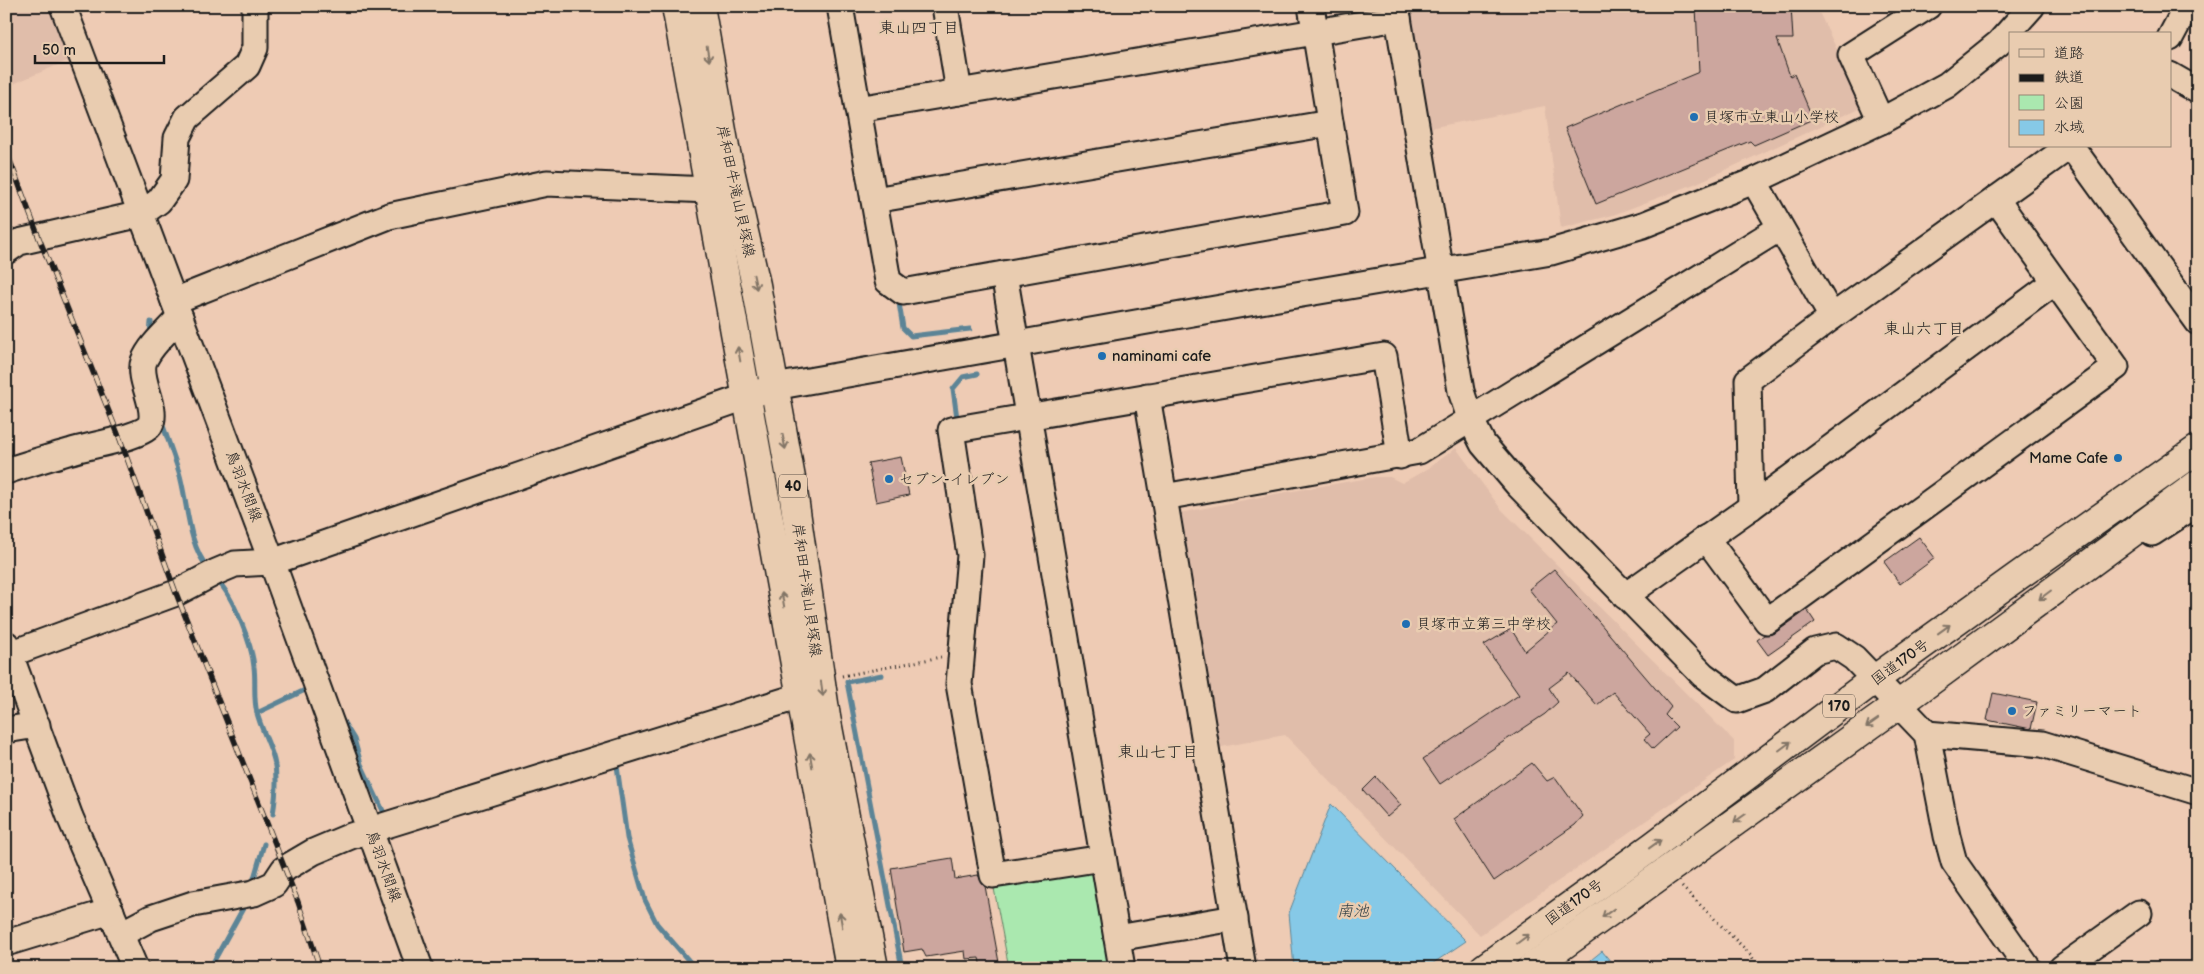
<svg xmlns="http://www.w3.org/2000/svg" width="2204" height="974" font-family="'Balsamiq Sans','Klee One',sans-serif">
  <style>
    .built { fill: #e0bdaa }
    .green { fill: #aae8af; stroke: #638266 }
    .water { fill: #86c9e7; stroke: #5c8496 }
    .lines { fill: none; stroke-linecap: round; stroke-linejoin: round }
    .stream { stroke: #5c8496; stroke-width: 5 }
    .building { fill: #cca69e; stroke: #1c1c1c }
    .minor-casing { stroke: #1c1c1c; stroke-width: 29 }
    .major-casing { stroke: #1c1c1c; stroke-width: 31 }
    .highway-casing { stroke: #1c1c1c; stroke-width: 31 }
    .path { stroke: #1c1c1c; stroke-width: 3; stroke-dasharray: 1 4; stroke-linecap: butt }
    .minor { stroke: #e9ccb0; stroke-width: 25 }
    .major { stroke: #e9ccb0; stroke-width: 28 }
    .highway { stroke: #e9ccb0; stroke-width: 28 }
    .rail-casing { stroke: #1c1c1c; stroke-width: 5.5 }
    .rail { stroke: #e9ccb0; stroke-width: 4; stroke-dasharray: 11; stroke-linecap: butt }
    .oneway { stroke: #827466 }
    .poi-dot { fill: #1f6fb2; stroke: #e9ccb0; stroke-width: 2 }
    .labels { text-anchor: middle; stroke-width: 5; stroke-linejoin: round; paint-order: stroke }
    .shield { fill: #e9ccb0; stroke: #5a5148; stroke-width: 1 }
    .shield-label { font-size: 14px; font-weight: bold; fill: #1c1c1c }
    .poi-label { font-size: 15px; fill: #1c1c1c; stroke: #e9ccb0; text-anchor: start }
    .street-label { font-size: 15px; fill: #1c1c1c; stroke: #e9ccb0 }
    .neighbourhood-label { font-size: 16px; fill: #1c1c1c; stroke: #e9ccb0 }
    .water-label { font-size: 16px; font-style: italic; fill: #313f45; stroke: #e9ccb0 }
  </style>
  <rect width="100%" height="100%" fill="#eecbb4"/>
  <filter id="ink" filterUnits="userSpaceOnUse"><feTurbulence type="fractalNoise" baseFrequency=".02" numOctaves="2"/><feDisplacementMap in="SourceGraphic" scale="10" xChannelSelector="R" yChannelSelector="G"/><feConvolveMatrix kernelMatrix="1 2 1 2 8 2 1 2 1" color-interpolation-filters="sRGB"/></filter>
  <g filter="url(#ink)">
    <!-- built -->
    <g class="built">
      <path d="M 6,6 L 54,6 L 74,58 L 6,87 Z"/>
      <path d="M 1410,6 L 1816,6 L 1864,106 L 1697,183 L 1613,215 L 1561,228 L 1545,106 L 1429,128 Z"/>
      <path d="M 1456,448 L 1501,509 L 1734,741 L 1734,760 L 1480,935 L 1285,735 L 1216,748 L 1175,514 L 1270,495 L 1375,477 L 1390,477 L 1402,483 L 1429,468 Z"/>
    </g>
    <!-- green -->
    <path class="green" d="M 1091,869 L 1098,877 L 1112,968 L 1009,968 L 993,883 Z"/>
    <!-- water -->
    <g class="water">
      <path d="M 1331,804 L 1466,941 L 1426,968 L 1294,968 L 1289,913 Z"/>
      <path d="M 1602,951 L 1616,968 L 1581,968 Z"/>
    </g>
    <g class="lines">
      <!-- stream -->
      <g class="stream">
        <path d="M 899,303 L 903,328 L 911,336 L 970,329"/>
        <path d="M 150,335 L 151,322"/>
        <path d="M 957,418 L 953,389 L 963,377 L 977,374"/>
        <path d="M 161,420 C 167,437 173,454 179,472 C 188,502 187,543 208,568"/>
        <path d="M 217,580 C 233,596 252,644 254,667 C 256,683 253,698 257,713 C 261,729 270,744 274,760 C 278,778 276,796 273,814"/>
        <path d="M 882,675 L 847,682 L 902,968"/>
        <path d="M 257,713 L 305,690"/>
        <path d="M 341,718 L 354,739 L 361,764 L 385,815"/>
        <path d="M 613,763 L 617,766 L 627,838 L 645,900 L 657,924 L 695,968"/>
        <path d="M 252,885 L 264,844"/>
        <path d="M 210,968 L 246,903"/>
      </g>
    </g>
    <!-- building -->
    <g class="building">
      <path d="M 1696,6 L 1791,6 L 1793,39 L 1777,39 L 1790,76 L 1794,74 L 1813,119 L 1754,145 L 1750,141 L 1596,204 L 1565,128 L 1699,72 Z"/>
      <path d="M 901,457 L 909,495 L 876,502 L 868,463 Z"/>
      <path d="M 1919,537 L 1935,558 L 1900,584 L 1884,562 Z"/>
      <path d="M 1554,569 L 1671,707 L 1665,715 L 1677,727 L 1653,749 L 1644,739 L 1650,734 L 1613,692 L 1597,705 L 1569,673 L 1549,688 L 1558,702 L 1545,714 L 1440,784 L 1423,759 L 1519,695 L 1484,645 L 1511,629 L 1525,651 L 1557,624 L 1529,589 Z"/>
      <path d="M 1807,610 L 1815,622 L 1768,655 L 1757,640 L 1764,635 L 1775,633 Z"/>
      <path d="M 1993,693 L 2037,702 L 2031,729 L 1987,720 Z"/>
      <path d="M 1532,763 L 1547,781 L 1555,777 L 1583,816 L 1575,825 L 1494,881 L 1454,819 Z"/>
      <path d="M 1376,777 L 1401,805 L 1387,817 L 1363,790 Z"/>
      <path d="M 952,858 L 955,879 L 978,875 L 985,886 L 1000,968 L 981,968 L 979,958 L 966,959 L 965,951 L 926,957 L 922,949 L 904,952 L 891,868 Z"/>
    </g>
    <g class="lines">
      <!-- minor casing -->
      <g class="minor-casing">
        <g id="minor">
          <path d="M 63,6 L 272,562 L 420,968"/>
          <path d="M 840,6 L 888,281 L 903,292 L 1345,213 L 1311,6"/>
          <path d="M 945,6 L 959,92"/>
          <path d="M 1396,6 L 1461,391 L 1470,418 L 1483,444 L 1518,485 L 1703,675 L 1737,700 L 1765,690 L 1815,651 L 1836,646 L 1854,658 L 1927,734 L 1947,836 L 1954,862 L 2028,968"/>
          <path d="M 2170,38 L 2187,6"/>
          <path d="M 2170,75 L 2198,91"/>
          <path d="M 858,109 L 1398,18"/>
          <path d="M 1881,121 L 1851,55 L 1928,6"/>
          <path d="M 2071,146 L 2198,322"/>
          <path d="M 1754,181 L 1832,317"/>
          <path d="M 874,200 L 1330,123"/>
          <path d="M 6,251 L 19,242 L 141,214 L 159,201 L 174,180 L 177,138 L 187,118 L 247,66 L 255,48 L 255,6"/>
          <path d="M 1004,274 L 1122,968"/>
          <path d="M 174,301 L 389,216 L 547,183 L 709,190"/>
          <path d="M 1147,396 L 1243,968"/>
          <path d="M 6,471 C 28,464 50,457 72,451 C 86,446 144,437 150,425 C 159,408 137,379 144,361 C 151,344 168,331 180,317"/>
          <path d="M 1164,497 L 1419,451 L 1780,228"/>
          <path d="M 1751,507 L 1748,380 L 1832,317 L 2070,146"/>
          <path d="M 2152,533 L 2198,503"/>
          <path d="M 1706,538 L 1767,621 L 2116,367 L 1996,199"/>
          <path d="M 1625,596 L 1751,507 L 2055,282"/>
          <path d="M 6,644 L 70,817 L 135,968"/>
          <path d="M 10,654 L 176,593 L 216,572 L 235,564 L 272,562 L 774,387 L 1272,299 L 1551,252 L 1643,225 L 1754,181 L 1881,121 L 1947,85 L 1999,43 L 2032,6"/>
          <path d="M 6,730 L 37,725"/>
          <path d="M 1927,734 L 2042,744 L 2198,792"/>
          <path d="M 1103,858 L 993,875 L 959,684 L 970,555 L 951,430 L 1384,356 L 1400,456"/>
          <path d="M 121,934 L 151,918 L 193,904 L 254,893 L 274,884 L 284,869 L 313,852 L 351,836 L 800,696"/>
          <path d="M 1117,938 L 1235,918"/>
          <path d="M 6,943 L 111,911"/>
          <path d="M 2062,968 L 2139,913"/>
        </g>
      </g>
      <!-- major casing -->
      <g class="major-casing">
        <g id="major">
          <path d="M 676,6 L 850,968"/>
          <path d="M 700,6 L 725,148 L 756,285 L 792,484 L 826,717 L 874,968"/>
        </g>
      </g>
      <!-- highway casing -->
      <g class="highway-casing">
        <g id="highway">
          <path d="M 1484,968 L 1653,846 L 1875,679 L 2018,576 L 2198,449"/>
          <path d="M 1531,968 L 1898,705 L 2198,484"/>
        </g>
      </g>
      <!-- path -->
      <g class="path">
        <path d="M 842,676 L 941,657"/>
        <path d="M 1682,887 L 1751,955 L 1758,968"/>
      </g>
      <!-- minor -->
      <use href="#minor" class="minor"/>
      <!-- major -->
      <use href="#major" class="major"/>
      <!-- highway -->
      <use href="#highway" class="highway"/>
      <!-- rail casing -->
      <g class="rail-casing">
        <path id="rail" d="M 6,150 L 39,238 L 120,439 L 176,593 L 298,902 L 320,968"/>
      </g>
      <!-- rail -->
      <use href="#rail" class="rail"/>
    </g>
    <!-- one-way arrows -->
    <defs><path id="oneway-shaft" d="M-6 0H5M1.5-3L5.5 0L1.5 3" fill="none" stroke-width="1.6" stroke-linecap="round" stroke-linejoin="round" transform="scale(1.25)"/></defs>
    <g class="oneway">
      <use href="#oneway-shaft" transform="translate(708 54) rotate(80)"/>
      <use href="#oneway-shaft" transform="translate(755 282) rotate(78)"/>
      <use href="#oneway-shaft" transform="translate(739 354) rotate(-100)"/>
      <use href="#oneway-shaft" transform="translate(784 442) rotate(79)"/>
      <use href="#oneway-shaft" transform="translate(2045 595) rotate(143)"/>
      <use href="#oneway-shaft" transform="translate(783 600) rotate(-100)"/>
      <use href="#oneway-shaft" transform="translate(1944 629) rotate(-36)"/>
      <use href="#oneway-shaft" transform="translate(822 689) rotate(82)"/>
      <use href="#oneway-shaft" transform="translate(1872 723) rotate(145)"/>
      <use href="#oneway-shaft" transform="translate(1785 746) rotate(-37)"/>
      <use href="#oneway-shaft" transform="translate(811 760) rotate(-100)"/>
      <use href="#oneway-shaft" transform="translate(1740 818) rotate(145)"/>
      <use href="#oneway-shaft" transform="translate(1655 844) rotate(-36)"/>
      <use href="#oneway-shaft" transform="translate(1608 913) rotate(144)"/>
      <use href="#oneway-shaft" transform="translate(841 920) rotate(-100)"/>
      <use href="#oneway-shaft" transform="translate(1523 939) rotate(-37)"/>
    </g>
  </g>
  <!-- markers -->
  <g class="poi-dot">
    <circle cx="1694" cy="117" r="5"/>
    <circle cx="1102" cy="356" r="5"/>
    <circle cx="2118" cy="458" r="5"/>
    <circle cx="889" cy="479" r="5"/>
    <circle cx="1406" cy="624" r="5"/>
    <circle cx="2012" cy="711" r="5"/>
  </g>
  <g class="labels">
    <!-- shield labels -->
    <g class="shield">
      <rect x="779" y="474.5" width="28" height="23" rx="4"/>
      <rect x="1823" y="694.5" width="32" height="23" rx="4"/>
    </g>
    <g class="shield-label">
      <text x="793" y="491">40</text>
      <text x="1839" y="711">170</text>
    </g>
    <!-- poi labels -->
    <g class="poi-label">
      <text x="1704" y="122">貝塚市立東山小学校</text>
      <text x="1112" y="361">naminami cafe</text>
      <text x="2108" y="463" text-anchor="end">Mame Cafe</text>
      <text x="899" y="484">セブン-イレブン</text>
      <text x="1416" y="629">貝塚市立第三中学校</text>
      <text x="2022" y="716">ファミリーマート</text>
    </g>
    <!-- street labels -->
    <g class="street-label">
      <text transform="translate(736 191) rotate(78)" y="5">岸和田牛滝山貝塚線</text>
      <text transform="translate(244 486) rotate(69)" y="5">鳥羽水間線</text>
      <text transform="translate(807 590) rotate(82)" y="5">岸和田牛滝山貝塚線</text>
      <text transform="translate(1900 662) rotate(-36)" y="5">国道170号</text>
      <text transform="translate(384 866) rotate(70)" y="5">鳥羽水間線</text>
      <text transform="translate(1574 902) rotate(-36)" y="5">国道170号</text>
    </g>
    <!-- neighbourhood labels -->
    <g class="neighbourhood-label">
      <text x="919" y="33">東山四丁目</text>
      <text x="1924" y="334">東山六丁目</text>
      <text x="1158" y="757">東山七丁目</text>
    </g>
    <!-- water labels -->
    <g class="water-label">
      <text x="1353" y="916">南池</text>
    </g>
  </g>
  <!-- margin -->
  <rect width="2204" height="974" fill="none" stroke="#e9ccb0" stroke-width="25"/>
  <rect x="12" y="12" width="2179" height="949" fill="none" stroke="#1c1c1c" stroke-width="2" filter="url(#ink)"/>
  <!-- legend -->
  <rect x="2009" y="32" width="162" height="115" fill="#e9ccb0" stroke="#978675"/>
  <rect x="2019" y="49" width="25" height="8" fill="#e9ccb0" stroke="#978675"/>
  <text x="2054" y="58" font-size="15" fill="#1c1c1c">道路</text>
  <rect x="2019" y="74" width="25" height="8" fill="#1c1c1c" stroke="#978675"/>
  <text x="2054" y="82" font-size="15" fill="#1c1c1c">鉄道</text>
  <rect x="2019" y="95" width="25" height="15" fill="#aae8af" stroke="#978675"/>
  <text x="2054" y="108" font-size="15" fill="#1c1c1c">公園</text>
  <rect x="2019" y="120" width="25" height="15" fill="#86c9e7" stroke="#978675"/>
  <text x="2054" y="132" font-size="15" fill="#1c1c1c">水域</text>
  <!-- scale -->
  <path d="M35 55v8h129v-8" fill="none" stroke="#1c1c1c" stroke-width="2.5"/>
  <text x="42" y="55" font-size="15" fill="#1c1c1c" stroke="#e9ccb0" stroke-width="4" paint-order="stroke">50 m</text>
</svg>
